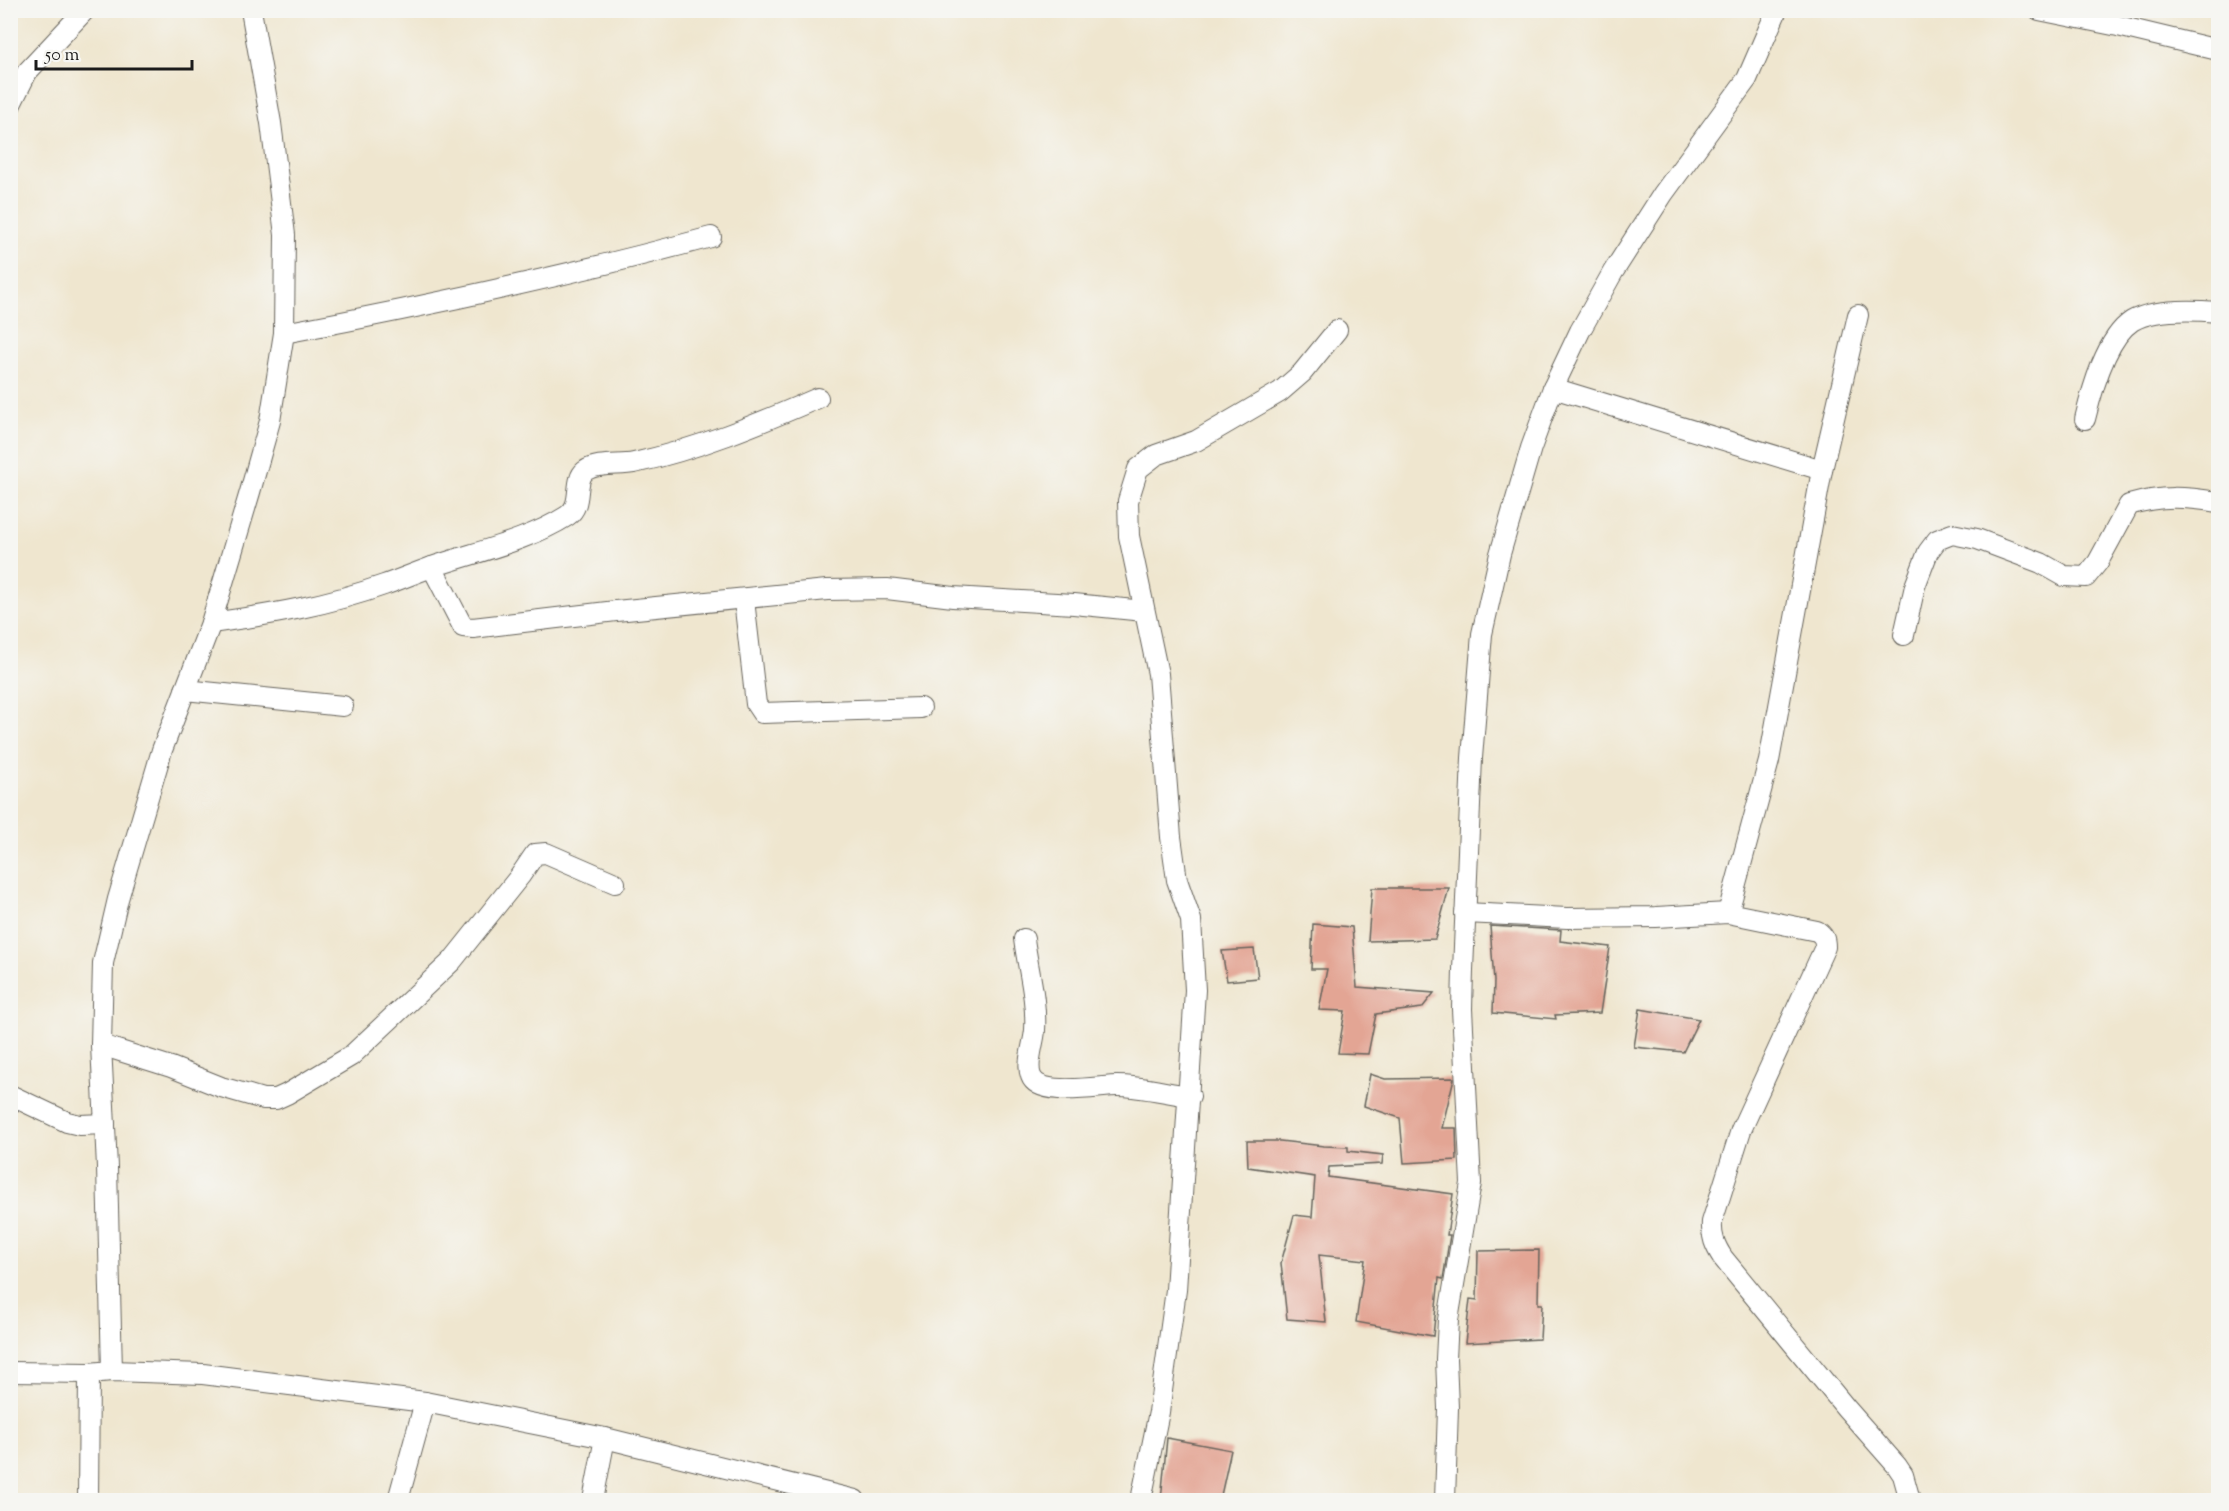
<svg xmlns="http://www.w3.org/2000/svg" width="2229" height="1511" font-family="'Sorts Mill Goudy',serif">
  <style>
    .building { fill: #e3a594 }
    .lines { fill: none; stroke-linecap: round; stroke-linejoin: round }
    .street-casing { stroke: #66635b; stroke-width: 22 }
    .street { stroke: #fff; stroke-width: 20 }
  </style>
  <rect width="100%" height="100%" fill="#f6f6f2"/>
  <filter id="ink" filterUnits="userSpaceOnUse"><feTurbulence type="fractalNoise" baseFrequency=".0167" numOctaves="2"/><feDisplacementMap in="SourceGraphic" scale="12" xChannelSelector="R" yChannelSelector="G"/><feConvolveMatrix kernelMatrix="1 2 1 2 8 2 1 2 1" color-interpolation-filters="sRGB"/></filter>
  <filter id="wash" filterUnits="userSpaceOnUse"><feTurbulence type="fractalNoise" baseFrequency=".008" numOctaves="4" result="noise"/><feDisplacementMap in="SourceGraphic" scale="24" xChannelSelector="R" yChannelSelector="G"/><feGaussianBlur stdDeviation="1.35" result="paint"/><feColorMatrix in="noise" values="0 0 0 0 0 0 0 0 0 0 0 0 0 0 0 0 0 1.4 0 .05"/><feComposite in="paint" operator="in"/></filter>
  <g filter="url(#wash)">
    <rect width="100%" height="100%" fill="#efe6cf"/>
    <g id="blocks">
      <!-- building -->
      <g class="building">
        <path d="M 1372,888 L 1449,888 L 1435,939 L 1368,941 Z"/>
        <path d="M 1313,924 L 1352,927 L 1357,987 L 1434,993 L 1422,1008 L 1376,1014 L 1368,1054 L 1338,1053 L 1345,1011 L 1319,1010 L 1327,969 L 1311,969 Z"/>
        <path d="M 1490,926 L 1561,930 L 1560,941 L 1610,947 L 1600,1013 L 1555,1015 L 1556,1019 L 1493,1013 L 1494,981 Z"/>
        <path d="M 1254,949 L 1258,978 L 1227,981 L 1222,951 Z"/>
        <path d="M 1640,1009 L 1699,1019 L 1683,1052 L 1634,1047 Z"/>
        <path d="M 1370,1074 L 1385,1079 L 1454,1078 L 1442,1128 L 1456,1128 L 1457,1160 L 1404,1163 L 1400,1118 L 1364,1106 Z"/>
        <path d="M 1247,1141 L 1280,1141 L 1324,1146 L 1348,1147 L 1348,1151 L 1383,1155 L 1382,1164 L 1329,1167 L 1328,1177 L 1453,1194 L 1447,1235 L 1450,1235 L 1443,1279 L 1439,1278 L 1433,1336 L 1356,1322 L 1365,1260 L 1319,1255 L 1326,1322 L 1287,1319 L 1281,1263 L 1294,1215 L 1312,1217 L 1315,1177 L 1248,1167 Z"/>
        <path d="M 1539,1250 L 1538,1304 L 1542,1304 L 1540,1339 L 1465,1343 L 1470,1299 L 1477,1300 L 1478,1251 Z"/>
        <path d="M 1167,1438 L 1231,1450 L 1220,1500 L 1161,1500 Z"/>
      </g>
    </g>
  </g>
  <g filter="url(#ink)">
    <use href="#blocks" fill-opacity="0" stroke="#66635b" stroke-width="1.5"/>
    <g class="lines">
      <!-- street casing -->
      <g class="street-casing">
        <g id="street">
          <path d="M 2039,10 L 2118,26 L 2218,50"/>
          <path d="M 10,106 L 27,72 L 85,10"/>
          <path d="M 284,333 C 428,306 570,275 711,237"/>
          <path d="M 1553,388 L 1822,470"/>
          <path d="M 2085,419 C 2092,390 2106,338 2132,321 C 2154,308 2194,310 2218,312"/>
          <path d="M 432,567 L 463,627 L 473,628 L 616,611 L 827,590 L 887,589 L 953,597 L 1074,604 L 1144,611"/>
          <path d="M 744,600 L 756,704 L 762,713 L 921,708"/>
          <path d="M 211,623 C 270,615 328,605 384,585 C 404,578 424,569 444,563 C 484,550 531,539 567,516 C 584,505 573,481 585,471 C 597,462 620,466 634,463 C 698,449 758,424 818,398"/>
          <path d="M 1904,635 L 1915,586 L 1928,552 L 1937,540 L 1952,534 L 1977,539 L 2041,563 L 2064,576 L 2086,577 L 2098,562 L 2129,505 C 2162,495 2185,497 2218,502"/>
          <path d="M 185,690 L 343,706"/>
          <path d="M 1465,913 L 1567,918 L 1656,917 L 1728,913 L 1817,931 C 1824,936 1825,939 1825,947 L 1741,1130 L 1712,1222 C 1711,1236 1715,1246 1723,1258 L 1846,1408 L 1897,1466 L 1903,1475 L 1910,1500"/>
          <path d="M 1728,913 L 1769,761 L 1822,470 L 1858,315"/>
          <path d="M 1024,939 C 1028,969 1037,1000 1035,1030 C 1034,1044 1026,1063 1031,1076 C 1039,1098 1099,1086 1117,1086 C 1141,1086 1166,1093 1190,1096"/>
          <path d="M 101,1045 L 171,1067 L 221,1087 L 263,1099 L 276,1099 L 287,1094 L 351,1056 L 452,961 L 520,876 L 535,854 L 546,853 L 615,883"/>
          <path d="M 10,1095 L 67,1122 L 80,1125 L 105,1124"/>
          <path d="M 112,1371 L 107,1167 L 101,1045 L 103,963 L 118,899 L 162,750 L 211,623 L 250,492 L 270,421 L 284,333 L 285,235 L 271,123 L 251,10"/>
          <path d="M 10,1372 L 89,1373 L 112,1371 L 203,1374 L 425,1402 L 605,1438 L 855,1500"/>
          <path d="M 88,1500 L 89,1373"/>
          <path d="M 398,1500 L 425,1402"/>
          <path d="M 593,1500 L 605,1438"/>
          <path d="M 1141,1500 L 1159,1412 L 1176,1290 L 1195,990 L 1191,920 L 1177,880 L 1171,837 L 1158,674 L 1129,536 L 1128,501 L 1138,469 L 1156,455 L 1196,441 L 1280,392 L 1302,373 L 1337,330"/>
          <path d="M 1445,1500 L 1448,1408 L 1446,1359 L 1448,1320 L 1471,1183 L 1462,1009 L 1463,970 L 1472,758 L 1482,634 L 1500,554 L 1531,448 L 1553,388 L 1580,331 L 1613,272 L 1663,194 L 1747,79 L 1777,10"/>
        </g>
      </g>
      <!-- street -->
      <use href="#street" class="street"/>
    </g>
  </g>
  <!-- margin -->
  <rect width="2229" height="1511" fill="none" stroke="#f6f6f2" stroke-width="36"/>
  <!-- scale -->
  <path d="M36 60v9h156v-9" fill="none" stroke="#1c1c1c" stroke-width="3"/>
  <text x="45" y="60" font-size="18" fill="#1c1c1c" stroke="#f6f6f2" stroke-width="4.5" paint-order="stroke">50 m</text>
</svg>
